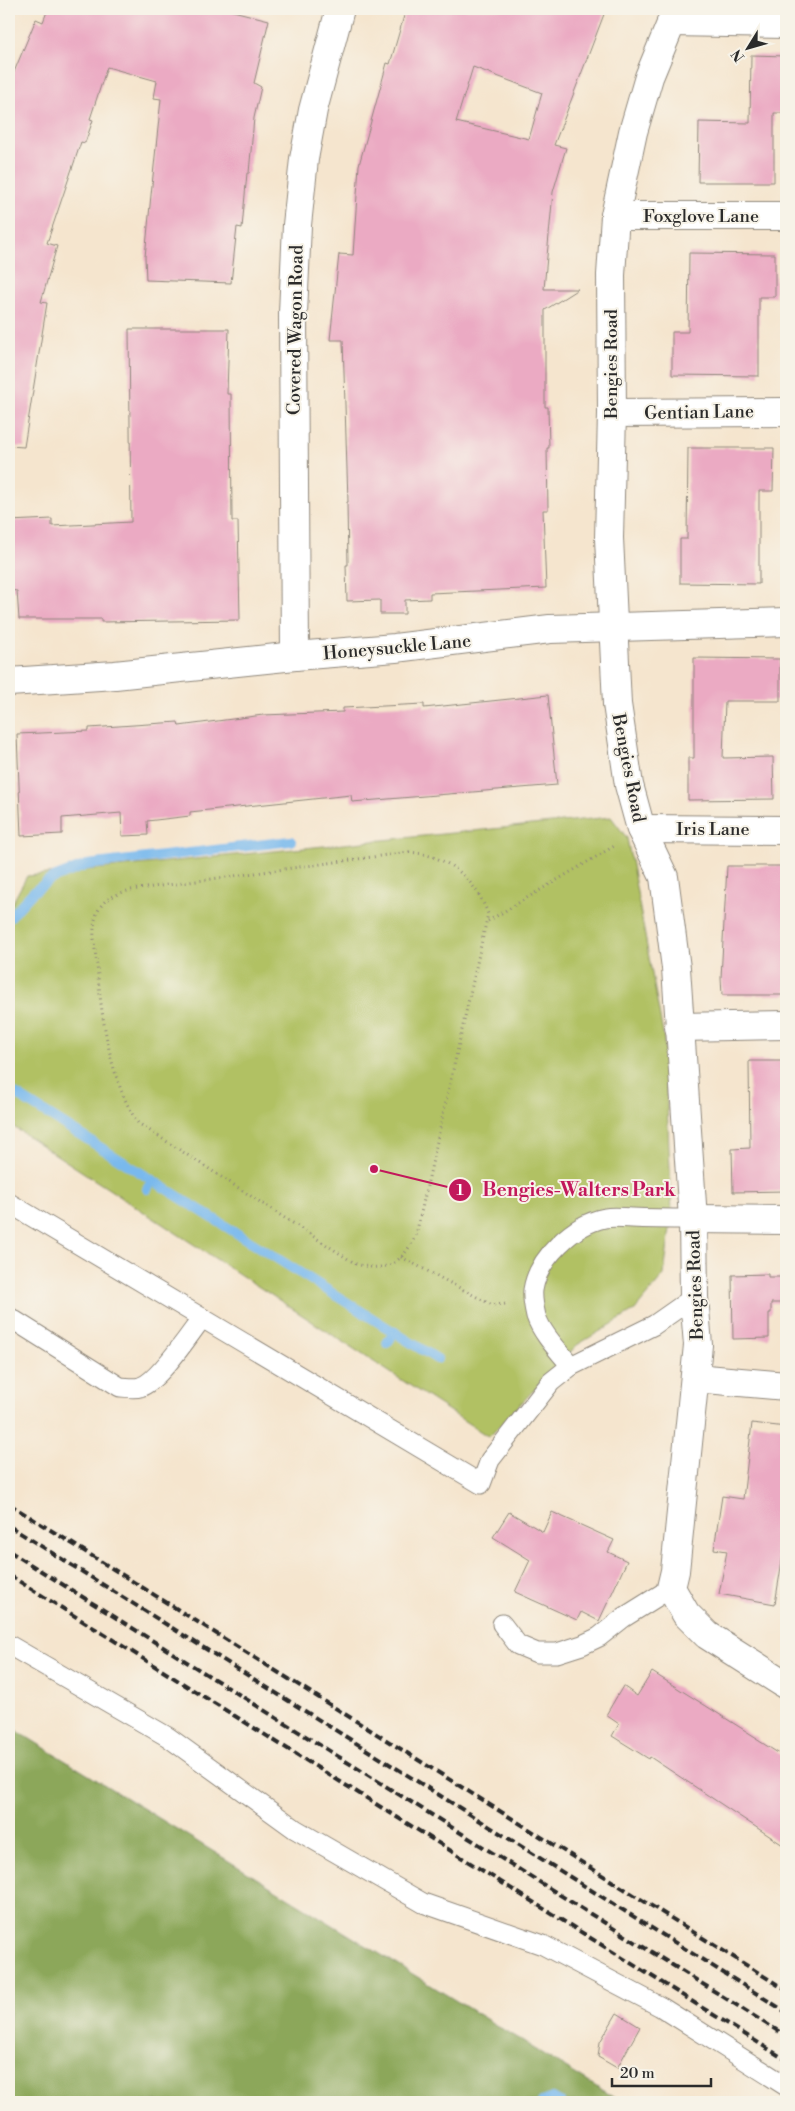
<svg xmlns="http://www.w3.org/2000/svg" width="795" height="2111" font-family="'Libre Bodoni',serif">
  <style>
    .green { fill: #b1c164; stroke: #6e7648 }
    .forest { fill: #8ca75a; stroke: #5c6942 }
    .lines { fill: none; stroke-linecap: round; stroke-linejoin: round }
    .stream { stroke: #79b9ed; stroke-width: 10 }
    .building { fill: #ebaac3; fill-rule: evenodd }
    .service-casing { stroke: #90887c; stroke-width: 21 }
    .minor-casing { stroke: #90887c; stroke-width: 30 }
    .path { stroke: #90887c; stroke-width: 3; stroke-dasharray: 1 4; stroke-linecap: butt }
    .service { stroke: #fff; stroke-width: 19 }
    .minor { stroke: #fff; stroke-width: 28 }
    .rail { stroke: #2b2b2b; stroke-width: 4; stroke-dasharray: 8 4; stroke-linecap: butt }
    .labels { text-anchor: middle; stroke-width: 4; stroke-linejoin: round; paint-order: stroke }
    .street-label { font-size: 18px; fill: #2b2b2b; stroke: #f7f3e8 }
    .leader { fill: none; stroke: #c2185b; stroke-width: 2 }
    .callout-dot { fill: #c2185b; stroke: #f7f3e8; stroke-width: 2 }
    .mark-label { font-size: 15px; text-anchor: middle; font-weight: bold; fill: #fff }
    .callout-label { font-size: 19px; text-anchor: middle; font-weight: bold; fill: #c2185b; stroke: #f7f3e8; stroke-width: 4; stroke-linejoin: round; paint-order: stroke }
  </style>
  <rect width="100%" height="100%" fill="#f7f3e8"/>
  <filter id="ink" filterUnits="userSpaceOnUse"><feTurbulence type="fractalNoise" baseFrequency=".02" numOctaves="2"/><feDisplacementMap in="SourceGraphic" scale="10" xChannelSelector="R" yChannelSelector="G"/><feConvolveMatrix kernelMatrix="1 2 1 2 8 2 1 2 1" color-interpolation-filters="sRGB"/></filter>
  <filter id="wash" filterUnits="userSpaceOnUse"><feTurbulence type="fractalNoise" baseFrequency=".0096" numOctaves="4" result="noise"/><feDisplacementMap in="SourceGraphic" scale="20" xChannelSelector="R" yChannelSelector="G"/><feGaussianBlur stdDeviation="1.12" result="paint"/><feColorMatrix in="noise" values="0 0 0 0 0 0 0 0 0 0 0 0 0 0 0 0 0 1.4 0 .05"/><feComposite in="paint" operator="in"/></filter>
  <g filter="url(#wash)">
    <rect width="100%" height="100%" fill="#f5e5ce"/>
    <!-- green -->
    <path class="green" d="M 611,817 L 627,838 L 664,1039 L 672,1213 L 664,1275 L 634,1311 L 577,1345 L 489,1437 L 9,1124 L 9,909 L 27,876 Z"/>
    <!-- forest -->
    <path class="forest" d="M 9,1726 L 621,2102 L 9,2102 Z"/>
    <g class="lines">
      <!-- stream -->
      <g class="stream">
        <path d="M 9,918 L 33,892 L 51,879 L 87,865 L 291,841"/>
        <path d="M 9,1090 L 437,1359"/>
        <path d="M 147,1189 L 153,1180"/>
        <path d="M 387,1343 L 395,1332"/>
        <path d="M 542,2102 L 553,2098 L 560,2102"/>
      </g>
    </g>
    <g id="blocks">
      <!-- building -->
      <g class="building">
        <path d="M 48,9 L 225,9 L 269,20 L 254,83 L 261,87 L 254,118 L 249,173 L 247,173 L 242,228 L 237,227 L 231,283 L 146,280 L 145,257 L 151,195 L 161,99 L 154,98 L 157,81 L 107,67 L 90,119 L 93,120 L 85,143 L 81,142 L 47,243 L 57,246 L 41,302 L 47,303 L 24,447 L 9,446 L 9,84 L 36,19 L 43,22 Z"/>
        <path d="M 406,9 L 606,9 L 554,145 L 566,148 L 553,192 L 544,289 L 578,289 L 545,310 L 545,407 L 548,407 L 549,448 L 547,448 L 548,510 L 543,510 L 546,588 L 430,593 L 430,599 L 405,600 L 405,614 L 380,614 L 380,600 L 347,601 L 346,565 L 348,565 L 347,502 L 348,502 L 343,340 L 330,340 L 339,254 L 353,255 L 359,165 L 387,63 L 390,64 ZM 473,67 L 542,93 L 529,139 L 456,122 Z"/>
        <path d="M 751,55 L 786,56 L 786,113 L 774,113 L 774,182 L 698,182 L 699,122 L 750,123 Z"/>
        <path d="M 689,253 L 775,254 L 775,297 L 759,297 L 759,376 L 672,375 L 672,332 L 688,332 Z"/>
        <path d="M 129,329 L 229,329 L 227,394 L 231,394 L 232,521 L 238,521 L 240,620 L 101,622 L 101,619 L 19,619 L 17,591 L 9,590 L 9,521 L 52,519 L 52,526 L 131,522 Z"/>
        <path d="M 688,448 L 774,448 L 773,491 L 759,491 L 759,584 L 680,583 L 680,539 L 687,539 Z"/>
        <path d="M 694,658 L 780,659 L 780,701 L 725,701 L 723,758 L 773,757 L 774,799 L 688,800 L 688,758 L 694,758 Z"/>
        <path d="M 548,695 L 557,785 L 352,802 L 351,795 L 190,812 L 190,816 L 147,821 L 148,835 L 122,836 L 121,813 L 62,818 L 62,834 L 21,836 L 17,734 L 89,731 L 89,728 L 178,722 L 179,726 L 263,715 L 343,712 L 343,708 L 424,704 L 424,708 Z"/>
        <path d="M 727,866 L 786,866 L 786,995 L 722,995 L 721,978 Z"/>
        <path d="M 749,1061 L 786,1061 L 786,1191 L 733,1192 L 732,1149 L 750,1148 Z"/>
        <path d="M 768,1274 L 768,1277 L 781,1277 L 781,1303 L 771,1303 L 771,1313 L 769,1313 L 769,1338 L 733,1339 L 732,1275 Z"/>
        <path d="M 752,1423 L 786,1427 L 786,1536 L 775,1604 L 719,1594 L 727,1551 L 714,1549 L 722,1496 L 743,1499 Z"/>
        <path d="M 509,1512 L 543,1532 L 552,1512 L 614,1540 L 608,1552 L 627,1561 L 599,1621 L 581,1612 L 577,1620 L 515,1592 L 530,1560 L 493,1537 Z"/>
        <path d="M 652,1672 L 757,1738 L 756,1739 L 786,1758 L 786,1847 L 650,1757 L 649,1759 L 612,1736 L 619,1724 L 606,1715 L 623,1686 L 637,1696 Z"/>
        <path d="M 617,2013 L 640,2027 L 617,2068 L 598,2057 L 600,2042 Z"/>
      </g>
    </g>
  </g>
  <g filter="url(#ink)">
    <use href="#blocks" fill-opacity="0" stroke="#90887c" stroke-width="1"/>
    <g class="lines">
      <!-- service casing -->
      <g class="service-casing">
        <g id="service">
          <path d="M 9,1203 L 481,1484 L 490,1460 L 551,1382 L 571,1366 L 654,1325 L 694,1297"/>
          <path d="M 9,1317 L 120,1387 C 126,1387 134,1389 140,1387 C 158,1382 190,1334 202,1318"/>
          <path d="M 571,1366 C 559,1351 542,1334 536,1316 C 534,1307 532,1299 533,1290 C 538,1258 574,1224 605,1218 C 614,1216 623,1218 632,1218 C 652,1219 673,1219 693,1219"/>
          <path d="M 502,1624 L 518,1645 L 537,1653 L 557,1653 L 582,1645 L 599,1637 L 623,1618 L 671,1588"/>
          <path d="M 9,1645 L 168,1737 L 295,1829 L 423,1903 L 543,1945 L 661,2007 L 786,2086"/>
        </g>
      </g>
      <!-- minor casing -->
      <g class="minor-casing">
        <g id="minor">
          <path d="M 677,9 L 649,77 L 633,132 L 615,216 L 611,275 L 612,413 L 609,538 L 617,704 L 629,785 L 641,829 L 664,877 L 676,968 L 693,1219 L 694,1297 L 698,1345 L 675,1571 L 671,1588 L 686,1614 L 707,1635 L 786,1685"/>
          <path d="M 671,22 L 786,24"/>
          <path d="M 615,216 L 786,216"/>
          <path d="M 612,413 L 786,412"/>
          <path d="M 295,656 L 293,313 L 297,225 L 304,159 L 313,110 L 340,9"/>
          <path d="M 9,682 L 115,675 L 295,656 L 395,648 L 550,629 L 786,622"/>
          <path d="M 641,829 L 786,830"/>
          <path d="M 679,1027 L 786,1025"/>
          <path d="M 693,1219 L 786,1220"/>
          <path d="M 695,1378 L 786,1386"/>
        </g>
      </g>
      <!-- path -->
      <g class="path">
        <path d="M 409,852 C 447,855 475,878 488,914 L 416,1235 C 402,1263 387,1273 356,1264 L 138,1123 C 110,1082 101,1014 97,965 C 95,948 90,925 99,909 C 106,897 119,893 131,890 Z"/>
        <path d="M 488,921 L 616,845"/>
        <path d="M 401,1257 L 492,1305 L 507,1304"/>
      </g>
      <!-- service -->
      <use href="#service" class="service"/>
      <!-- minor -->
      <use href="#minor" class="minor"/>
      <!-- rail -->
      <g class="rail">
        <path d="M 9,1504 L 786,1990"/>
        <path d="M 9,1526 L 786,2012"/>
        <path d="M 9,1551 L 786,2036"/>
        <path d="M 9,1575 L 786,2060"/>
      </g>
    </g>
  </g>
  <g class="labels">
    <!-- street labels -->
    <g class="street-label">
      <text x="701" y="222">Foxglove Lane</text>
      <text transform="translate(295 330) rotate(-89)" y="6">Covered Wagon Road</text>
      <text transform="translate(611 364) rotate(-90)" y="6">Bengies Road</text>
      <text transform="translate(699 412) rotate(-1)" y="6">Gentian Lane</text>
      <text transform="translate(397 647) rotate(-5)" y="6">Honeysuckle Lane</text>
      <text transform="translate(629 768) rotate(79)" y="6">Bengies Road</text>
      <text x="713" y="835">Iris Lane</text>
      <text transform="translate(695 1285) rotate(-92)" y="6">Bengies Road</text>
    </g>
  </g>
  <!-- callouts -->
  <path class="leader" d="M374 1169L460 1190"/>
  <g class="callout-dot">
    <circle cx="374" cy="1169" r="5"/>
    <circle cx="460" cy="1190" r="12"/>
  </g>
  <g class="mark-label">
    <text x="460" y="1195">1</text>
  </g>
  <g class="callout-label">
    <text x="579" y="1196">Bengies-Walters Park</text>
  </g>
  <!-- margin -->
  <rect width="795" height="2111" fill="none" stroke="#f7f3e8" stroke-width="30"/>
  <!-- north arrow -->
  <g transform="translate(748 48) rotate(233)" stroke="#f7f3e8" stroke-width="4" paint-order="stroke">
  <path d="M0-4L9 19L0 12L-9 19Z" fill="#2b2b2b"/>
  <text y="-8" font-size="14" font-weight="bold" text-anchor="middle" fill="#2b2b2b">N</text>
  </g>
  <!-- scale -->
  <path d="M612 2078v8h99v-8" fill="none" stroke="#2b2b2b" stroke-width="2.5"/>
  <text x="620" y="2078" font-size="15" fill="#2b2b2b" stroke="#f7f3e8" stroke-width="4" paint-order="stroke">20 m</text>
</svg>
